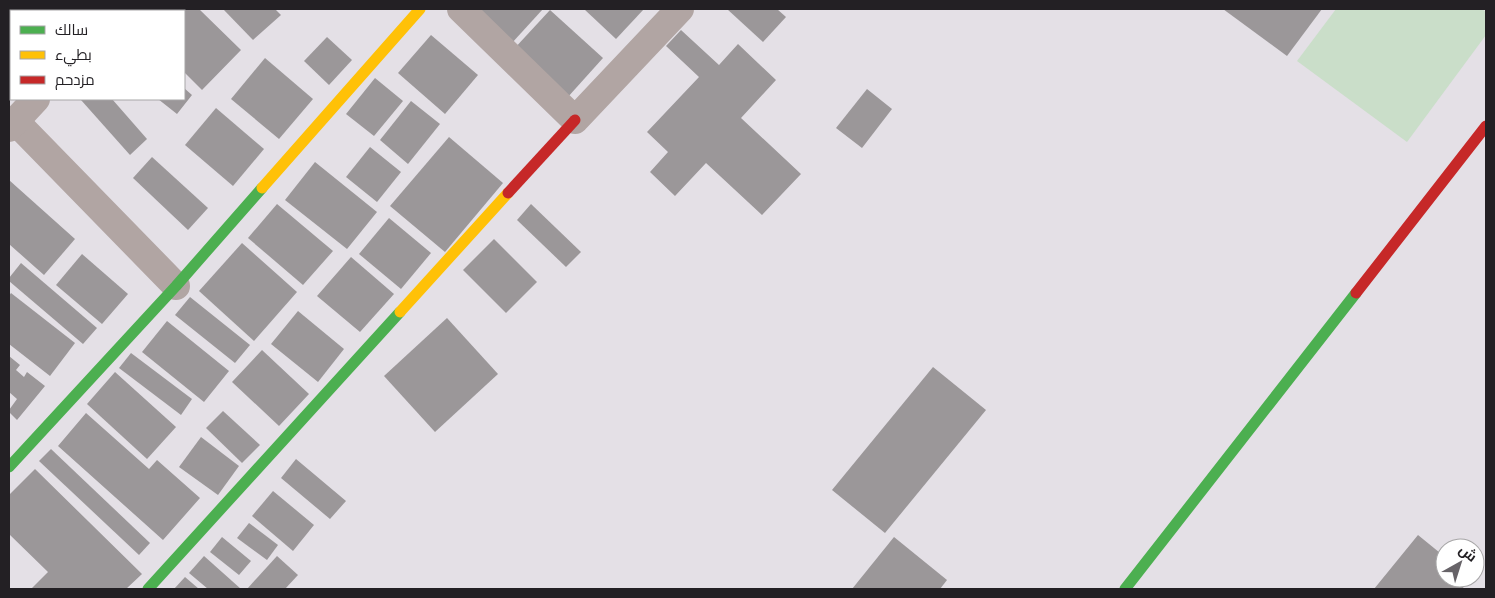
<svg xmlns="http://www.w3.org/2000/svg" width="1495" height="598" font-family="'PT Sans',Cairo,sans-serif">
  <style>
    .green { fill: #cadec9 }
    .building { fill: #9b9799 }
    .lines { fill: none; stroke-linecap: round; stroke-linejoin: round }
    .street { stroke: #b1a5a3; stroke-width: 28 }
    .fast { stroke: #4caf50; stroke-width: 11 }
    .slow { stroke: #ffc107; stroke-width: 11 }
    .jam { stroke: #c62828; stroke-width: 11 }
  </style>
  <rect width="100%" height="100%" fill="#e4e0e6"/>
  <!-- green -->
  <path class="green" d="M 1336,9 L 1482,9 L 1486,12 L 1486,35 L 1407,142 L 1297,61 Z"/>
  <!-- building -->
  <g class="building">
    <path d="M 19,9 L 56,9 L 59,11 L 22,11 Z"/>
    <path d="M 69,9 L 114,9 L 112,11 L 69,11 L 68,10 Z"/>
    <path d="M 177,9 L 199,9 L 241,50 L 202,90 L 184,72 L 184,11 L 174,11 Z"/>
    <path d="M 223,9 L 275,9 L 281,15 L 253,40 Z"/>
    <path d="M 473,9 L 543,9 L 511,44 Z"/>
    <path d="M 584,9 L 644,9 L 616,39 Z"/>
    <path d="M 727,9 L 777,9 L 786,17 L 763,42 Z"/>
    <path d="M 1223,9 L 1322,9 L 1287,56 Z"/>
    <path d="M 550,10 L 603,58 L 567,98 L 513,50 Z"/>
    <path d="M 681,30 L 719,65 L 738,44 L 776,80 L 741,118 L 801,174 L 762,215 L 706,163 L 675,196 L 650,172 L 668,152 L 647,132 L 699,77 L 666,46 Z"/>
    <path d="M 431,35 L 478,75 L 445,114 L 398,73 Z"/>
    <path d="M 327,37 L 352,60 L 329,85 L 304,61 Z"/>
    <path d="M 265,58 L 313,99 L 279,139 L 231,99 Z"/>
    <path d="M 375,78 L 403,101 L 374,136 L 346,114 Z"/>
    <path d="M 184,88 L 192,95 L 177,114 L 158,99 L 184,99 Z"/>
    <path d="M 867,89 L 892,109 L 862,148 L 836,128 Z"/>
    <path d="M 82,99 L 112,99 L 147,139 L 130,155 L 81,100 Z"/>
    <path d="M 411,101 L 440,124 L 408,164 L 380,140 Z"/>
    <path d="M 216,108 L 264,149 L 233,186 L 185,145 Z"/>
    <path d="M 449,137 L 503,183 L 445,252 L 390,206 Z"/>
    <path d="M 370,147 L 401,172 L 377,202 L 346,177 Z"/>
    <path d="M 152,157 L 208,208 L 188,230 L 133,178 Z"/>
    <path d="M 315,162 L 377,212 L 347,249 L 285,200 Z"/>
    <path d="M 9,180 L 75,239 L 44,275 L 9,244 Z"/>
    <path d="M 277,204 L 333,251 L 303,285 L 248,238 Z"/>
    <path d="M 531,204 L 581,252 L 566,267 L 517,220 Z"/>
    <path d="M 389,218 L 431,253 L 401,289 L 359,254 Z"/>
    <path d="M 494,239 L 537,282 L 506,313 L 463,270 Z"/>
    <path d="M 242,243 L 297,292 L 254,341 L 199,291 Z"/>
    <path d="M 82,254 L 128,294 L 102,324 L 56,285 Z"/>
    <path d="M 351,257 L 394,294 L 360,332 L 317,296 Z"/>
    <path d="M 21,263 L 97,328 L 83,344 L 9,281 L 9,278 Z"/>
    <path d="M 11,293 L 75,343 L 50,376 L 9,344 L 9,296 Z"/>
    <path d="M 190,297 L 250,345 L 235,363 L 175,315 Z"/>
    <path d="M 298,311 L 344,349 L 318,382 L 271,344 Z"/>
    <path d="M 447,318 L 498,374 L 435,432 L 384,376 Z"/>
    <path d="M 167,321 L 229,371 L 204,402 L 142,352 Z"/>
    <path d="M 262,350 L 309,394 L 279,426 L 232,382 Z"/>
    <path d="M 131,353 L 192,399 L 181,415 L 119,368 Z"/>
    <path d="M 9,356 L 20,365 L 16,370 L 24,377 L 27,372 L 45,386 L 17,420 L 9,412 L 9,410 L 17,399 L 9,392 Z"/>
    <path d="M 933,367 L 986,410 L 885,533 L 832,490 Z"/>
    <path d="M 115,372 L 176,427 L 147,459 L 87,404 Z"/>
    <path d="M 223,411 L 260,445 L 242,463 L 206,428 Z"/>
    <path d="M 86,413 L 149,469 L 157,460 L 200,498 L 163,540 L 58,446 Z"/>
    <path d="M 201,437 L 239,466 L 218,495 L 179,467 Z"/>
    <path d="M 51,449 L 150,543 L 139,555 L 39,461 Z"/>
    <path d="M 296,459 L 346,501 L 330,519 L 281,478 Z"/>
    <path d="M 35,469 L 142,574 L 126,589 L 31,589 L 48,572 L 9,534 L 9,495 Z"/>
    <path d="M 273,491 L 314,525 L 293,551 L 252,516 Z"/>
    <path d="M 249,523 L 278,545 L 267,560 L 237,538 Z"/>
    <path d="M 1418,535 L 1445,557 L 1445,578 L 1471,578 L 1462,589 L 1374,589 Z"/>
    <path d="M 222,537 L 251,561 L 239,575 L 210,552 Z"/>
    <path d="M 894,537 L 947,580 L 940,589 L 852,589 Z"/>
    <path d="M 204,556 L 241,589 L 208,589 L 189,573 Z"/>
    <path d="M 277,556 L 298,575 L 285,589 L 247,589 Z"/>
    <path d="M 185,577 L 199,589 L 174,589 Z"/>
  </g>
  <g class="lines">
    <!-- street -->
    <g class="street">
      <path d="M 461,9 L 575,120 L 680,9"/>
      <path d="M 120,11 L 123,9"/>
      <path d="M 15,121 L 176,286"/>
      <path d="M 9,128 L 36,99"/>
    </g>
    <!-- fast -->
    <g class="fast">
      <path d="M 9,467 L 176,286 L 262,188"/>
      <path d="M 148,589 L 400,312"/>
      <path d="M 1125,589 L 1356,293"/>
    </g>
    <!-- slow -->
    <g class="slow">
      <path d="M 262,188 L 420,9"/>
      <path d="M 400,312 L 508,193"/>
    </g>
    <!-- jam -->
    <g class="jam">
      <path d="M 508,193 L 575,120"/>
      <path d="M 1356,293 L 1486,126"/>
    </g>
  </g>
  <!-- border -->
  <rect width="1495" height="598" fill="none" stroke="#232024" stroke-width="20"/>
  <!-- legend -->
  <rect x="10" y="10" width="175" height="90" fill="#ffffff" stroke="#a7a6a7"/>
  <rect x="20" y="26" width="25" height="8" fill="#4caf50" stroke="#a7a6a7"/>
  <text x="55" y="35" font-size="15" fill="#232024">سالك</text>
  <rect x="20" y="51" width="25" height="8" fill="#ffc107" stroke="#a7a6a7"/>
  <text x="55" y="60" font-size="15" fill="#232024">بطيء</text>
  <rect x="20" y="76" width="25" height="8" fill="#c62828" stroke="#a7a6a7"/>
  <text x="55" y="85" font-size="15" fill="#232024">مزدحم</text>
  <!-- north arrow -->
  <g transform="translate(1460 563) rotate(39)"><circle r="24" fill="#ffffff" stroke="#a7a6a7"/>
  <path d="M0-4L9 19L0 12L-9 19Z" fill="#676368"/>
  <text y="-8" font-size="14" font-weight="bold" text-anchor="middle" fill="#232024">ش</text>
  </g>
</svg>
